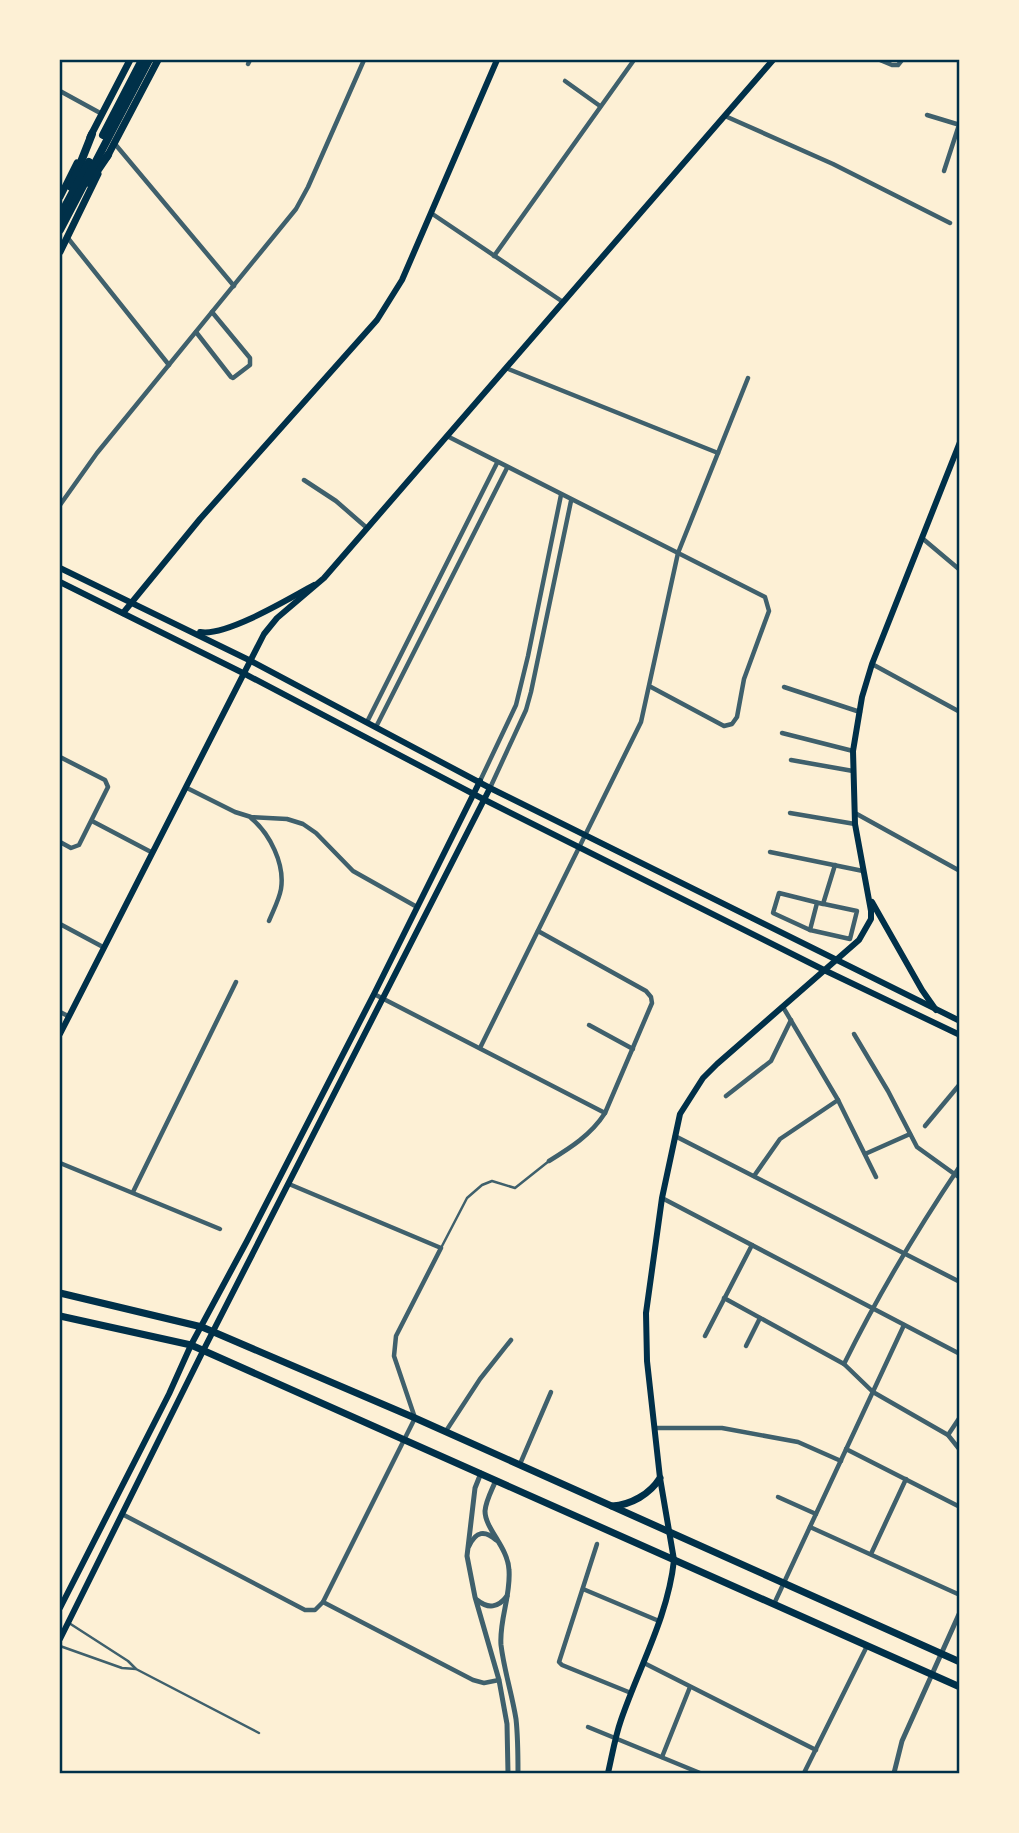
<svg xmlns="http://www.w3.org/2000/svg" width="1019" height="1833" font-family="Commissioner,sans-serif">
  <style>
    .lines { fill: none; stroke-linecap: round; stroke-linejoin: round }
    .service { stroke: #3f606c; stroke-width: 2.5 }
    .minor { stroke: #3f606c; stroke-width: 4.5 }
    .tertiary { stroke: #3f606c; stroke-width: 5 }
    .secondary { stroke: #003049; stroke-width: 6 }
    .primary { stroke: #003049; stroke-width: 7 }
    .motorway { stroke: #003049; stroke-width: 8 }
    .neatline { fill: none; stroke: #003049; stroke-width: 2.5 }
  </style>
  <rect width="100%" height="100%" fill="#fdf0d5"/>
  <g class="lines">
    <!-- service -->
    <g class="service">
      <path d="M 441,1248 L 467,1198 L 482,1185 L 492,1181 L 515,1188 L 549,1161"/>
      <path d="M 69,1623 L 128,1661 L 136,1669 L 259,1733"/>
      <path d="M 60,1646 L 122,1668 L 136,1669"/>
    </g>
    <!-- minor -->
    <g class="minor">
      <path d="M 880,60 L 892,65 L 898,65 L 902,60"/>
      <path d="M 248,64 L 250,60"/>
      <path d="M 565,81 L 600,106"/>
      <path d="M 60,91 L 102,114"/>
      <path d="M 927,115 L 960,125"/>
      <path d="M 725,116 L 833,164 L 950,223"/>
      <path d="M 115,144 L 234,286"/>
      <path d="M 944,171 L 959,125"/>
      <path d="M 431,213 L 563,302"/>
      <path d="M 67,237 L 169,365"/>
      <path d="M 494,256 L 634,60"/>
      <path d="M 196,332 L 231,377 L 233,378 L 250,365 L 250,358 L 212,312"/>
      <path d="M 506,368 L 718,453"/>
      <path d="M 447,436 L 765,597 L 769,611 L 744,679 L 737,717 L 732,724 L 724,726 L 651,687"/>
      <path d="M 304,480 L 336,501 L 367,528"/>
      <path d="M 60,505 L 97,453 L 296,209 L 308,187 L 364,60"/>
      <path d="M 922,538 L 960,570"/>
      <path d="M 872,664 L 960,712"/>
      <path d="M 784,687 L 860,712"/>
      <path d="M 367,722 L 497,463"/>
      <path d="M 376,727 L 507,468"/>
      <path d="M 782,733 L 853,751"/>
      <path d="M 60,757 L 105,780 L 108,787 L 79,845 L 71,848 L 60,842"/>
      <path d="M 791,760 L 853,771"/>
      <path d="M 480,781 L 516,705 L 528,656 L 561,495"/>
      <path d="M 187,788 L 235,812 L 251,817 L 287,819 L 303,824 L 316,833 L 353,871 L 417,907"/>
      <path d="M 490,788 L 526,710 L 531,692 L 571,501"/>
      <path d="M 790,813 L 855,824"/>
      <path d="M 855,813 L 960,871"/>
      <path d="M 251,818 C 270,834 285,864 281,889 C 279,900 273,911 269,921"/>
      <path d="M 92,821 L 151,852"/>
      <path d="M 770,852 L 863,871"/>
      <path d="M 817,903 L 810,930 L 850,939 L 857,911 L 824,904"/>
      <path d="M 60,924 L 103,947"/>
      <path d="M 810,930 L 773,913 L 779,893 L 823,904 L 835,865"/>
      <path d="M 538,931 L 646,991 L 651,997 L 652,1003 L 605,1113 C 591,1135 570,1148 549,1161"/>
      <path d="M 374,994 L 605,1113"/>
      <path d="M 783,1007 L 838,1100 L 876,1177"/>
      <path d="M 60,1012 L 68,1016"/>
      <path d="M 589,1025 L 633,1049"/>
      <path d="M 854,1034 L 888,1091 L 917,1147 L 960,1178"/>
      <path d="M 480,1048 L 641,722 L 678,553 L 748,378"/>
      <path d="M 726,1096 L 771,1061 L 791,1020"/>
      <path d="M 925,1126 L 960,1084"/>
      <path d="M 675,1136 L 960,1282"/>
      <path d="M 865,1154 L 910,1134"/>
      <path d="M 60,1163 L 220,1229"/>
      <path d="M 754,1176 L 780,1139 L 838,1100"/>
      <path d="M 133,1192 L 236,982"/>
      <path d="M 662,1198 L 960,1354"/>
      <path d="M 724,1298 L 844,1364 L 873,1392 L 948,1435 L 960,1450"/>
      <path d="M 705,1336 L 752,1245"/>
      <path d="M 746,1346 L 760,1318"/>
      <path d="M 844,1364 C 878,1295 917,1230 960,1166"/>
      <path d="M 657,1428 L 722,1428 L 798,1442 L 841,1461"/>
      <path d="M 446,1431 L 480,1379 L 511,1340"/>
      <path d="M 948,1435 L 960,1417"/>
      <path d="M 846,1449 L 960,1507"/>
      <path d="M 520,1464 L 551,1392"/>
      <path d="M 778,1497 L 816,1514"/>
      <path d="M 122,1514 L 305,1610 L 315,1610 L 323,1602 L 415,1418 L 394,1356 L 396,1336 L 441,1248 L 289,1184"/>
      <path d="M 810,1527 L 960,1595"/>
      <path d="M 597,1544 L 559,1662 L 562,1665 L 631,1693"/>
      <path d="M 871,1554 L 906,1479"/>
      <path d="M 583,1589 L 659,1621"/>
      <path d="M 323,1602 L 473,1680 L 484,1683 L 499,1680"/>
      <path d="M 774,1604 L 904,1325"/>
      <path d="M 644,1663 L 816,1750"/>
      <path d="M 588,1727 L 700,1773"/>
      <path d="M 662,1757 L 690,1687"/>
      <path d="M 804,1773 L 867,1646"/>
    </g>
    <!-- tertiary -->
    <g class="tertiary">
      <path d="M 481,1473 L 475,1488 L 467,1556 L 475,1597 L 499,1680 L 507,1724 L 508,1773"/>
      <path d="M 496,1480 C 492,1490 486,1500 485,1511 C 485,1529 508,1547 509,1570 C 511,1596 499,1620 501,1645 C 504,1670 512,1694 516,1719 C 518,1737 518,1756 518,1773"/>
      <path d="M 469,1546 C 476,1531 485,1530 496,1540"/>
      <path d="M 477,1600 C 488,1609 498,1608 507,1596"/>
      <path d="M 894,1773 L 902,1741 L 960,1612"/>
    </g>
    <!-- secondary -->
    <g class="secondary">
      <path d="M 60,568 L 251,661 L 490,788 L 960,1021"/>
      <path d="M 60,582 L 245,674 L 485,800 L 824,970 L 960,1035"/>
      <path d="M 123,613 L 200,519 L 377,320 L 402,280 L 497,60"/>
      <path d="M 200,632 C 225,637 289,599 314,585"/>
      <path d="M 872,902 L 922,990 L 936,1010"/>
      <path d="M 60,1034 L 264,634 L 277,618 L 324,578 L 773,60"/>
      <path d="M 60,1608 L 169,1394 L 191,1345 L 247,1241 L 374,994 L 480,781"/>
      <path d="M 60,1639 L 203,1351 L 490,788"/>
      <path d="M 608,1773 C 612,1756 615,1737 621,1720 C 639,1667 668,1617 674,1560 L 660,1478 L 647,1361 L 646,1313 L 662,1198 L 680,1114 L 703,1078 L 717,1064 L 859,940 L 871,919 L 871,911 L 855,824 L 853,751 L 862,697 L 872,664 L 960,442"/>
    </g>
    <!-- primary -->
    <g class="primary">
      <path d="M 90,137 L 130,60"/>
      <path d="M 107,157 L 158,60"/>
      <path d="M 60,197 L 77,163"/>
      <path d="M 60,252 L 98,174"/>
      <path d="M 60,1293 L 202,1327 L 415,1418 L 960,1662"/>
      <path d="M 60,1316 L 191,1345 L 960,1687"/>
      <path d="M 612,1506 C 631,1505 650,1494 660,1478"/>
    </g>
    <!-- motorway -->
    <g class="motorway">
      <path d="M 103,135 L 142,60"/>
      <path d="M 89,183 L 108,155"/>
      <path d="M 71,187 L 92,134"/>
      <path d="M 60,216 L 89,162"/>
      <path d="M 60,230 L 149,60"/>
    </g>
  </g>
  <!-- border -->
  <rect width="1019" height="1833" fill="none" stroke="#fdf0d5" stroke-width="122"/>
  <rect x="61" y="61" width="897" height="1711" class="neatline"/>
</svg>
